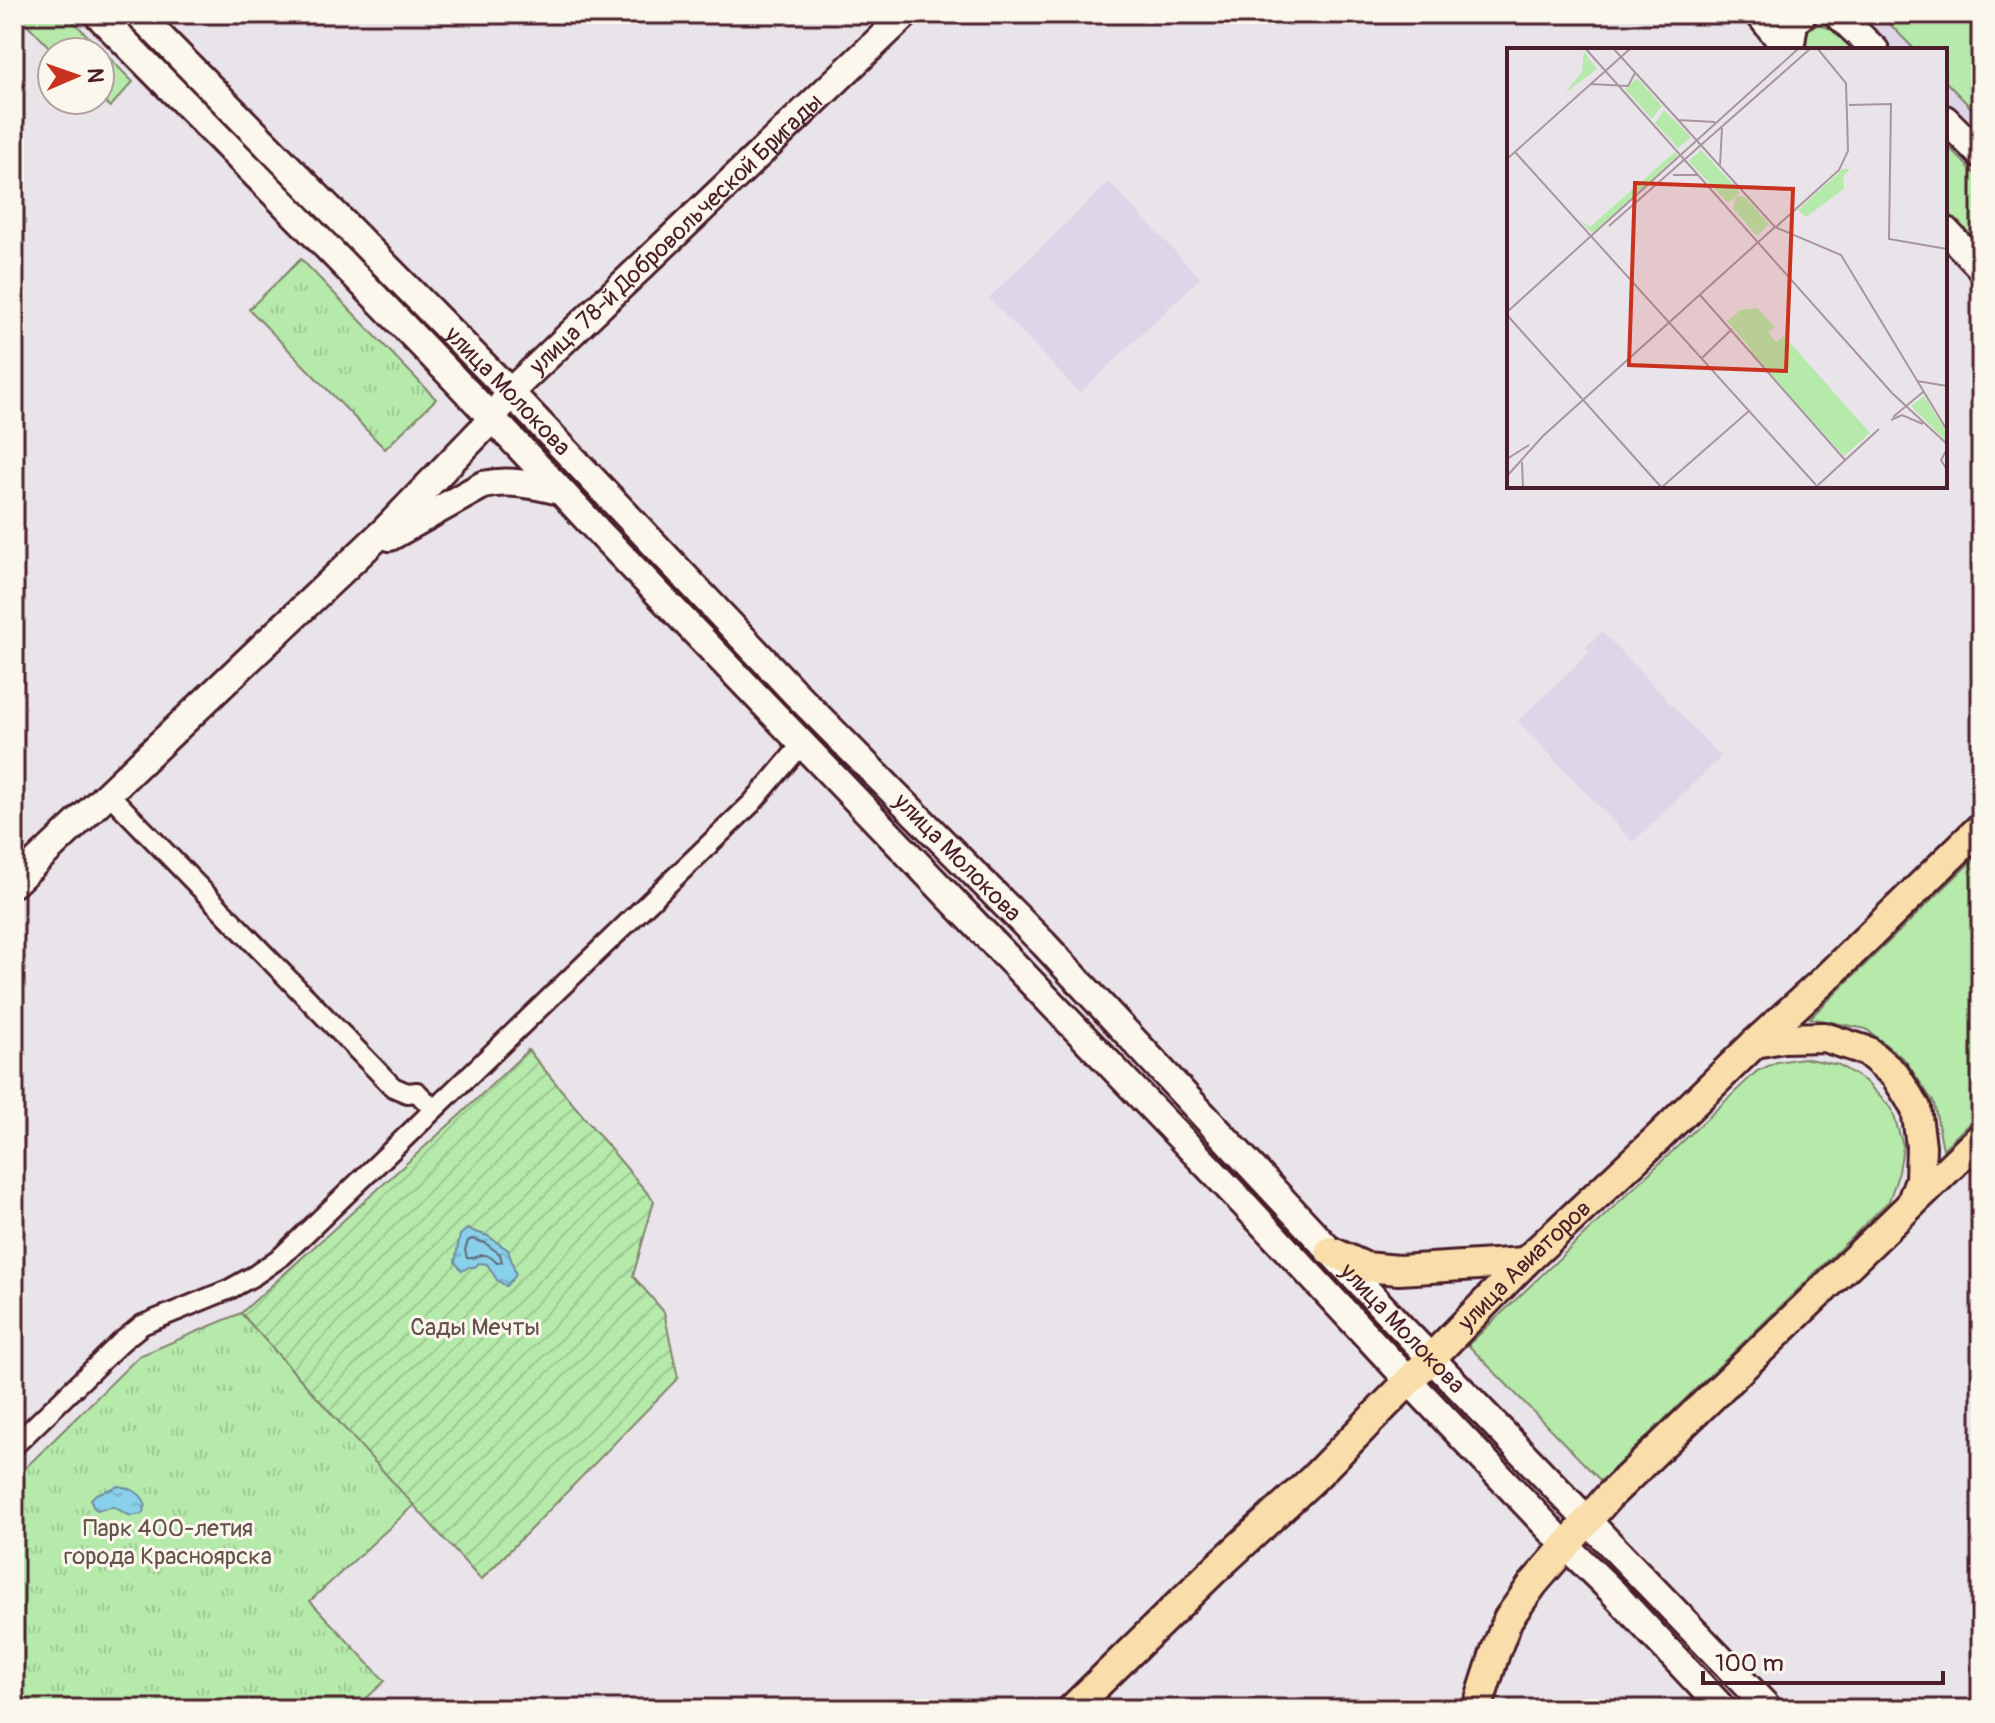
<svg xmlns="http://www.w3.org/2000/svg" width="1995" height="1723" font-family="Pangolin,sans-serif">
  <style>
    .built { fill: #ddd5e8 }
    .grass { fill: #b5eaab; stroke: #80846b; stroke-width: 2 }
    .park { fill: url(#park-tufts); stroke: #80846b; stroke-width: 2 }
    .garden { fill: url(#garden-furrows); stroke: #80846b; stroke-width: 2 }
    .water { fill: url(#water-ripples); stroke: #708a9e; stroke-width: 2 }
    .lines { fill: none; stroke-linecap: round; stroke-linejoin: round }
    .shore { stroke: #636677; stroke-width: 2 }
    .street-casing { stroke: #4a1f2b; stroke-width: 24 }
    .secondary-casing { stroke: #4a1f2b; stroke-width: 32 }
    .primary-casing { stroke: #4a1f2b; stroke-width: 34 }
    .street { stroke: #fbf7ec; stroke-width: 18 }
    .secondary { stroke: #fbf7ec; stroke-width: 26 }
    .primary { stroke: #f9deab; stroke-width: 28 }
    .labels { text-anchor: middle; stroke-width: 6; stroke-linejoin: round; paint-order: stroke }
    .street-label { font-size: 24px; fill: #4a1f2b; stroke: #fbf7ec }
    .park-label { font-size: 24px; fill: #65524b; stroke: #fbf7ec }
    .inset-road { fill: none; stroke: #a9959e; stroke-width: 2 }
    .view { fill: #c8321e; fill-opacity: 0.15; stroke: #c8321e; stroke-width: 4 }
    .inset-edge { fill: none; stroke: #4a1f2b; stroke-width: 4 }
  </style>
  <defs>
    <pattern id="park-tufts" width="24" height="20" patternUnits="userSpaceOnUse" patternTransform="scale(2)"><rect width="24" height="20" fill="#b5eaab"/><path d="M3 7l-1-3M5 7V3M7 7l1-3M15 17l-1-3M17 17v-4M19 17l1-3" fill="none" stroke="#9dc893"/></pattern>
    <pattern id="garden-furrows" width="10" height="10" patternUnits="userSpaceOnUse" patternTransform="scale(2)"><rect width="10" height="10" fill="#b5eaab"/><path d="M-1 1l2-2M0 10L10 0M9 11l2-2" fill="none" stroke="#9dc893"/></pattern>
    <pattern id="water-ripples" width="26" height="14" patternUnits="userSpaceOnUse" patternTransform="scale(2)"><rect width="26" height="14" fill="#89d1ea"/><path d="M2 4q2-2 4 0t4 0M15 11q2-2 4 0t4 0" fill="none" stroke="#78b3c9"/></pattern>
  </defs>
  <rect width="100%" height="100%" fill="#e9e3ea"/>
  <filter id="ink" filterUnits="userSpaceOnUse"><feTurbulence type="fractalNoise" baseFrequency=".0125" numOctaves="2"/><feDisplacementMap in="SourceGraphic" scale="16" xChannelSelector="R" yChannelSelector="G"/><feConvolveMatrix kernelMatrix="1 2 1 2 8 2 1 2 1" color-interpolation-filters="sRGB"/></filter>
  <g filter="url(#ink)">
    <!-- built -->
    <g class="built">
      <path d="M 1837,14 L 1981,14 L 1981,155 L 1945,119 L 1945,50 L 1875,50 Z"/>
      <path d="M 1109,182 L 1200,278 L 1080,393 L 989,298 Z"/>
      <path d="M 1602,632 L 1721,757 L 1633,842 L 1518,721 L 1590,652 L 1586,647 Z"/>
    </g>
    <!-- grass -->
    <g class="grass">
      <path d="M 17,14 L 66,14 L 133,82 L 110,107 L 100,97 L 100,52 L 54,52 Z"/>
      <path d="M 1880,14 L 1965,14 L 1981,31 L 1981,118 L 1945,81 L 1945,50 L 1915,50 Z"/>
      <path d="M 1820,24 L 1834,31 L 1853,50 L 1809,50 L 1803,39 L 1810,28 Z"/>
      <path d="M 1945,143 L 1981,180 L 1981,250 L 1945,213 Z"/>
      <path d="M 1981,852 L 1981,1112 L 1943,1149 L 1934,1103 L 1905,1060 L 1866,1029 L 1810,1018 Z"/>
      <path d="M 1803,1058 L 1839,1065 L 1865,1081 L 1892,1109 L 1903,1146 L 1899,1172 L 1889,1201 L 1601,1481 L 1468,1345 L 1757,1071 L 1777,1062 Z"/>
    </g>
    <!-- park -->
    <g class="park">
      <path d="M 301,259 L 436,399 L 385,449 L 249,309 Z"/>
      <path d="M 241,1313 L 414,1505 L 310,1601 L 385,1681 L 355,1709 L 14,1709 L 14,1479 L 139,1356 Z"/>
    </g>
    <!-- garden -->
    <path class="garden" d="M 528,1050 L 654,1201 L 633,1276 L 664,1312 L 678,1378 L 481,1580 L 241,1313 L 461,1114 Z"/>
    <!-- water -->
    <g class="water">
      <path d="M 467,1229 L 488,1236 L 508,1250 L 516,1275 L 506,1286 L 497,1280 L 487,1264 L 479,1263 L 475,1267 L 469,1267 L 462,1271 L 455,1262 L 460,1235 Z"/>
      <path d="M 119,1486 C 132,1489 141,1492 146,1505 L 142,1514 L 131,1516 C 111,1508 122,1504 97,1510 L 93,1507 L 91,1499 L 96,1494 Z"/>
    </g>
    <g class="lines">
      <!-- shore -->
      <path class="shore" d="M 472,1239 L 485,1243 L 500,1254 L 502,1262 L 497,1263 C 482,1247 480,1260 467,1258 L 465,1250 L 468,1241 Z"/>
      <!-- street casing -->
      <g class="street-casing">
        <g id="street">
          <path d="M 109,794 L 393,1087 L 407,1093 L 417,1092 L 433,1109"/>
          <path d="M 14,1446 L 121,1342 L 142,1325 L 230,1289 L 255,1275 L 282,1256 L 752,803 L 802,744"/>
        </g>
      </g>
      <!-- secondary casing -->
      <g class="secondary-casing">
        <g id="secondary">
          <path d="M 97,14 C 266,185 436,356 599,532 L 1244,1204 L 1408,1380 L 1565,1545 L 1611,1590 L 1723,1709"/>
          <path id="s1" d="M 138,14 L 510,392 L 795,693 L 1044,944 L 1400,1326 L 1769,1709"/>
          <path d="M 1759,14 L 1788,50"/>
          <path d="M 1837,14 L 1875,50"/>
          <path d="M 1790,50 L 1794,23 L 1803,14"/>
          <path d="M 1945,119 L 1981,155"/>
          <path d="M 1945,230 L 1981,268"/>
          <path d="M 390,537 L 483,485 C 510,479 534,485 560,491"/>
          <path id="s2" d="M 14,883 L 385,530 L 492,419 L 510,392 L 906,14"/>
        </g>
      </g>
      <!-- primary casing -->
      <g class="primary-casing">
        <g id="primary">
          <path d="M 1755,1043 L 1783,1038 L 1824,1037 L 1867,1051 L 1895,1075 L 1916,1108 L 1921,1146 L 1920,1179 L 1911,1204"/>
          <path d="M 1330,1251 L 1365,1267 L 1399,1270 L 1525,1262"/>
          <path id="s3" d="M 1072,1709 L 1212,1572 L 1314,1478 L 1525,1262 L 1657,1139 L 1755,1043 L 1821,983 L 1981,827"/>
          <path d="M 1477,1709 L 1495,1653 L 1508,1619 L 1533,1584 L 1608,1497 L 1981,1137"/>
        </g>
      </g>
      <!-- street -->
      <use href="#street" class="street"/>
      <!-- secondary -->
      <use href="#secondary" class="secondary"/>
      <!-- primary -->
      <use href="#primary" class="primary"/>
    </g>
  </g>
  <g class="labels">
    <!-- street labels -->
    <g class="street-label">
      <text dy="8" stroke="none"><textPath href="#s2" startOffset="928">улица 78-й Добровольческой Бригады</textPath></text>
      <text dy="8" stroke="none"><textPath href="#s1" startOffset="528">улица Молокова</textPath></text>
      <text dy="8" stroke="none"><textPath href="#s1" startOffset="1176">улица Молокова</textPath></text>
      <text dy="8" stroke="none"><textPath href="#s3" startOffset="634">улица Авиаторов</textPath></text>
      <text dy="8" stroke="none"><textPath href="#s1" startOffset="1824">улица Молокова</textPath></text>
    </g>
    <!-- park labels -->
    <g class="park-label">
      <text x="475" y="1335">Сады Мечты</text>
      <text x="168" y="1536">Парк 400-летия<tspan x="168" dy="28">города Красноярска</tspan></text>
    </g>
  </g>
  <!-- overview -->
  <g transform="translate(1507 48)">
    <rect width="440" height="440" fill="#e9e3ea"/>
    <path d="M 77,4 L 90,21 L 58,45 L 75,24 ZM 130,30 L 155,58 L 145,71 L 118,41 ZM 157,62 L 184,89 L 171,100 L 148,75 ZM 194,102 L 233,144 L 221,155 L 182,113 ZM 168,104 L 171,108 L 86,185 L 72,172 L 83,179 ZM 229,148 L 238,149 L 262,176 L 250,188 L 226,160 ZM 417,348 L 440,384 L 440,394 L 404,358 Z" fill="#b5eaab"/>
    <path d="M 336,121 L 343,121 L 336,128 L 337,141 L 299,169 L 291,162 ZM 261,284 L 269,294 L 277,288 L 363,385 L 337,408 L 246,309 L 243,300 Z" fill="#b5eaab"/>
    <path d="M 250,260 L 268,279 L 243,300 L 220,273 L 234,262 Z" fill="#b5eaab"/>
    <path class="inset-road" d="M 78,0 L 385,345 L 440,396M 106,0 L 268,179 L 334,207 L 440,382M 83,36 L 121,38 L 128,25M 342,57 L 384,56 L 382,191 L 440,201M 171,72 L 208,74M 8,104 L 309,437M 0,111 L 124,0M 213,117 L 215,80M 166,127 L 192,127M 102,178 L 304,0M 269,179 L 332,122 L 341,103 L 339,35 L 310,0M 193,247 L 338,412M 0,264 L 292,0M 0,267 L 155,440M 195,310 L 225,281M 410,333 L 440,338M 386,369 L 416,344M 384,372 L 395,367 L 416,376M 440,401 L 434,412 L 440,422M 0,411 L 22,397M 15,414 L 16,440M 0,428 L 36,388 L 268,179M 155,439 L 242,363M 309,439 L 372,381"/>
    <path class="view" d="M 128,135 L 286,141 L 279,323 L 122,317 Z"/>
    <rect width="440" height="440" class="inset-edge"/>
  </g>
  <!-- margin -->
  <rect width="1995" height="1723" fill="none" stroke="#fbf7ec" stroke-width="48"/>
  <rect x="24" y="24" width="1947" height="1675" fill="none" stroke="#4a1f2b" stroke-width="3" filter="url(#ink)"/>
  <!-- north arrow -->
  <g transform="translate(76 76) rotate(88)"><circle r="38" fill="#fbf7ec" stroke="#b4a19f" stroke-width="2"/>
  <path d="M0-6L14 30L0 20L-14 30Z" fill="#c8321e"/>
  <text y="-12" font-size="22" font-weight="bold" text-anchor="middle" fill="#4a1f2b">N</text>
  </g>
  <!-- scale -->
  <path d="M1703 1671v12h240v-12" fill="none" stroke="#4a1f2b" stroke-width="4"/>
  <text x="1715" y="1671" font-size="24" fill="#4a1f2b" stroke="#fbf7ec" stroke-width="6" paint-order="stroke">100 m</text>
</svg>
